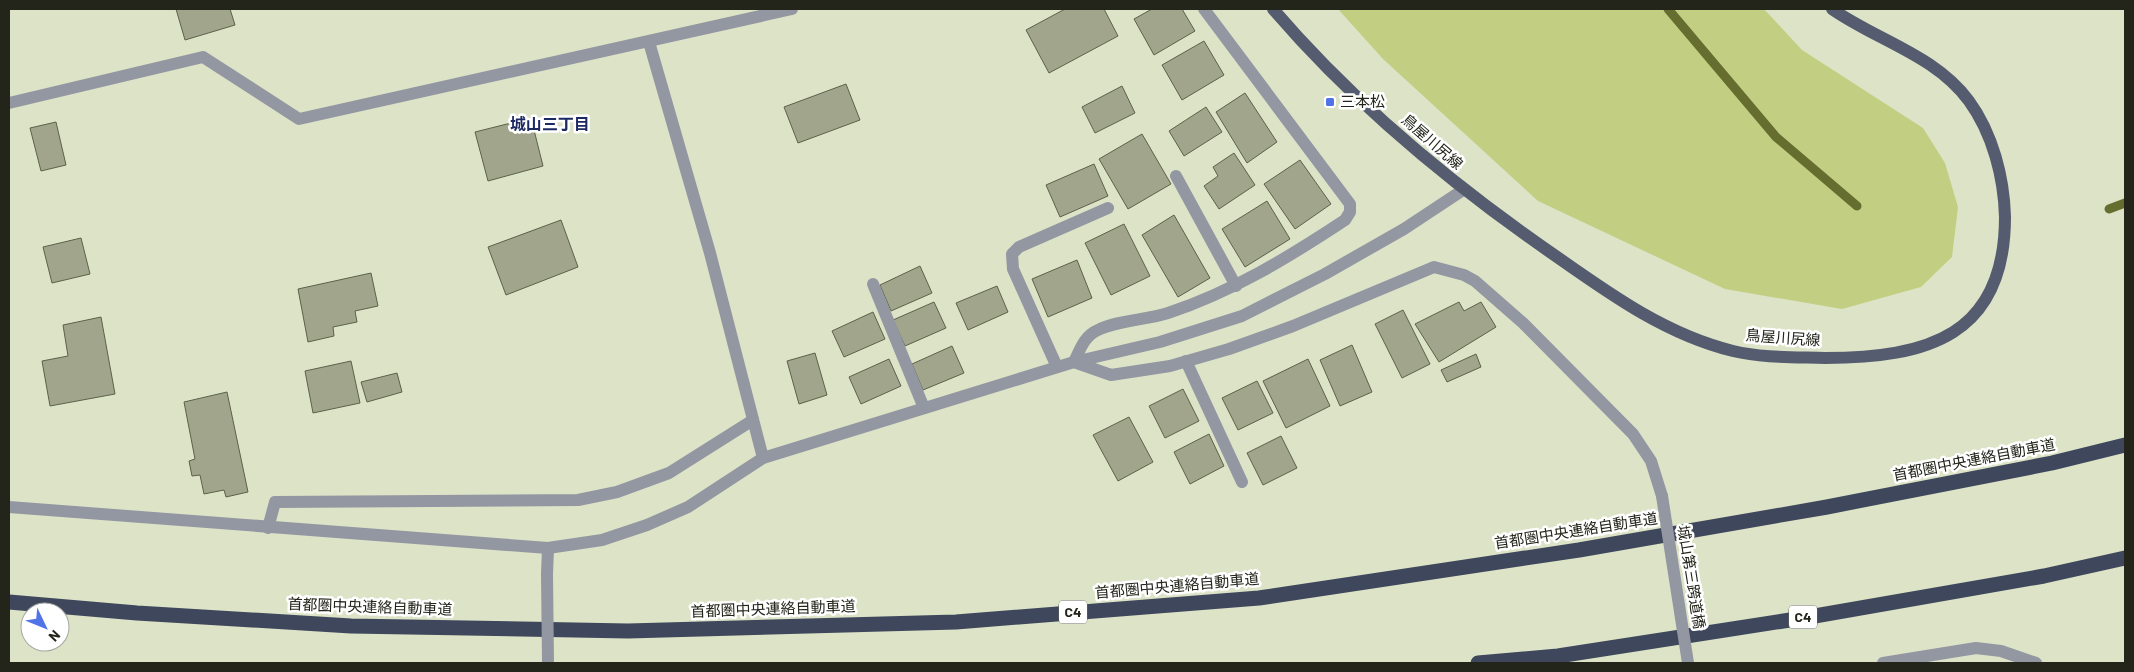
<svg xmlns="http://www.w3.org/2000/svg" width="2134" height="672" font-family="Barlow,'Noto Sans JP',sans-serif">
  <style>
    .green { fill: #c2cf82 }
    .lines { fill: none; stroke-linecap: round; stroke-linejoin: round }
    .stream { stroke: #656e2f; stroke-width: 9 }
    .building { fill: #a0a58b; stroke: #5c6149 }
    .minor { stroke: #9397a2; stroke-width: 12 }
    .major { stroke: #555c6f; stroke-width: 12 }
    .highway { stroke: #3f475c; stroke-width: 15 }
    .minor-bridge { stroke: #9397a2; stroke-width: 12 }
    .poi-dot { fill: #5273e7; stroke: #fff; stroke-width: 2 }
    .labels { text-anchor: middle; stroke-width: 5; stroke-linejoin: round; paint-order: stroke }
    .shield { fill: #fff; stroke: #65665f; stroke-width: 1 }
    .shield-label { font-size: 14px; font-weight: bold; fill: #23251a }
    .poi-label { font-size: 15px; fill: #23251a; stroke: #fff; text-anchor: start }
    .street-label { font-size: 15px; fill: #23251a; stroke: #fff }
    .neighbourhood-label { font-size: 16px; font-weight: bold; fill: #1c2a62; stroke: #fff }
  </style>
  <rect width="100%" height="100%" fill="#dde3c7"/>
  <!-- green -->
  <path class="green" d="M 1338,9 L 1764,9 L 1802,50 L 1923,128 L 1945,163 L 1958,207 L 1952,257 L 1921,287 L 1842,309 L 1725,289 L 1538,201 L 1383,59 Z"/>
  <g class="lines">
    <!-- stream -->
    <g class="stream">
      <path d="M 1668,9 L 1776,137 L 1857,206"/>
      <path d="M 2109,209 L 2125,203"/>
    </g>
  </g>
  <!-- building -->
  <g class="building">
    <path d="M 176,9 L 230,9 L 235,25 L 185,40 Z"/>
    <path d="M 1065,9 L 1104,9 L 1118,36 L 1049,73 L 1026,30 Z"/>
    <path d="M 1152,9 L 1182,9 L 1195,31 L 1154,55 L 1134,19 Z"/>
    <path d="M 1204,41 L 1224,75 L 1182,100 L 1162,65 Z"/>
    <path d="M 846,84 L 860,120 L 798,143 L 784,107 Z"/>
    <path d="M 1122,86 L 1135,113 L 1095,133 L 1082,107 Z"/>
    <path d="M 1245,93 L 1277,142 L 1247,163 L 1216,112 Z"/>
    <path d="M 1206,107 L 1222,132 L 1184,156 L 1169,131 Z"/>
    <path d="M 531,118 L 543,166 L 488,181 L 475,132 Z"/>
    <path d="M 56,122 L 66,165 L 41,171 L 30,128 Z"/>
    <path d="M 1142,134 L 1171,184 L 1128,209 L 1099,159 Z"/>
    <path d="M 1234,153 L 1255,185 L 1219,209 L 1204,186 L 1218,176 L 1213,167 Z"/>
    <path d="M 1300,160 L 1331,204 L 1295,229 L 1264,184 Z"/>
    <path d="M 1094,164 L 1108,196 L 1060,217 L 1046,185 Z"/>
    <path d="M 1267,201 L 1290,239 L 1245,267 L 1222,229 Z"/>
    <path d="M 1174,215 L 1210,278 L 1178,297 L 1142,235 Z"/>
    <path d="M 561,220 L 578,267 L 506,295 L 488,247 Z"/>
    <path d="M 1124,224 L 1150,276 L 1111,295 L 1085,243 Z"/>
    <path d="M 81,238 L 90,274 L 52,283 L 43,247 Z"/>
    <path d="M 1077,260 L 1092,298 L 1048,317 L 1032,279 Z"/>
    <path d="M 920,266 L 932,293 L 891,311 L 880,285 Z"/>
    <path d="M 371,273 L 378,306 L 355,311 L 357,322 L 333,327 L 334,336 L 308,342 L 298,289 Z"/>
    <path d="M 997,286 L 1008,312 L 968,330 L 956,303 Z"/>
    <path d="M 934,302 L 946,328 L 905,346 L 893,320 Z"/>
    <path d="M 1459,302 L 1464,311 L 1481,302 L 1496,327 L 1439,362 L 1415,324 Z"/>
    <path d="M 1403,310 L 1430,364 L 1402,378 L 1375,324 Z"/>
    <path d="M 873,312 L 885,339 L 844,357 L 832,331 Z"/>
    <path d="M 101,317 L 115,394 L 50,406 L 42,361 L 68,356 L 63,325 Z"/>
    <path d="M 1352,345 L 1372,392 L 1340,406 L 1320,360 Z"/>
    <path d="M 952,346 L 964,373 L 923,390 L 912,364 Z"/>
    <path d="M 815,353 L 827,395 L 799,404 L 787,361 Z"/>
    <path d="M 1476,354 L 1481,367 L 1447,382 L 1441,370 Z"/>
    <path d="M 889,359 L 901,386 L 861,404 L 849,377 Z"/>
    <path d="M 1308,359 L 1330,406 L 1286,428 L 1263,381 Z"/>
    <path d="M 351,361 L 360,403 L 313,413 L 305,371 Z"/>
    <path d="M 397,373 L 402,392 L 367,402 L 361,382 Z"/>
    <path d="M 1257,381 L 1273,413 L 1238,430 L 1222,398 Z"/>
    <path d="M 1183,389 L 1199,421 L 1165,438 L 1149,406 Z"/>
    <path d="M 227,392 L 248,492 L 226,497 L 224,490 L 204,494 L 200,475 L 192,476 L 189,461 L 195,459 L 184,402 Z"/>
    <path d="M 1129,417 L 1153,462 L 1118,481 L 1093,435 Z"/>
    <path d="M 1209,434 L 1224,466 L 1190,484 L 1174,452 Z"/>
    <path d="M 1281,436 L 1297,468 L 1263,485 L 1247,453 Z"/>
  </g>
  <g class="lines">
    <!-- minor -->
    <g class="minor">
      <path d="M 649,42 L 710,253 L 763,458"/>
      <path d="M 9,103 L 203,57 L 299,119 L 792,9"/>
      <path d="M 1176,176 L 1236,286"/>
      <path d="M 873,284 L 924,408"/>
      <path d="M 1186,361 L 1242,482"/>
      <path d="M 1074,362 L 1111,375 L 1170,366 L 1229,349 L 1293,326 L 1434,267 L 1464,275 L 1475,281 L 1523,323 L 1633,434 L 1651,461 L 1662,496"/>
      <path d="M 1074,362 C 1080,350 1084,336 1098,330 C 1118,320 1146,320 1168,313 C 1232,292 1289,257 1345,220 L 1350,212 L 1350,204 L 1204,9"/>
      <path d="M 1057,367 L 1013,269 L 1012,254 L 1019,247 L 1108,208"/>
      <path d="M 9,507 L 548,548 L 602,540 L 647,525 L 688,507 L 763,458 L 1074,362 L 1160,342 L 1242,316 L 1325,274 L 1404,229 L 1463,190"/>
      <path d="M 268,528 L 275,502 L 578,500 L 617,492 L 669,473 L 753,420"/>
      <path d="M 547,574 L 548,548"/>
      <path d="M 1883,663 L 1976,648 L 2001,651 L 2036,663"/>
    </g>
    <!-- major -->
    <path class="major" d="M 1273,9 C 1356,106 1455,187 1560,259 C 1614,297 1668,335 1733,351 C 1763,358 1794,357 1825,358 C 1927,358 2005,336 2005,217 C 2004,178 1993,134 1969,101 C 1935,55 1878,41 1832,9"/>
    <!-- highway -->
    <g class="highway">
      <path d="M 9,602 L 137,613 L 351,626 L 628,631 L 956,622 L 1259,598 L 1579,550 L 1827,507 L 2052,463 L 2125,445"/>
      <path d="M 1478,663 L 1558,656 L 1809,617 L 2044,576 L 2125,558"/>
    </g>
    <!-- minor-bridge -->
    <g class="minor-bridge">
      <path d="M 1662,496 L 1688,663"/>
      <path d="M 547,574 L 548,663"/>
    </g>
  </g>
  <!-- markers -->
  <rect class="poi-dot" x="1325" y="97" width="10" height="10" rx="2.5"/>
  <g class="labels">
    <!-- shield labels -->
    <g class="shield">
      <rect x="1059" y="600.5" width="28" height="23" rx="4"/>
      <rect x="1789" y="605.5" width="28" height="23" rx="4"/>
    </g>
    <g class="shield-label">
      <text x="1073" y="617">C4</text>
      <text x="1803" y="622">C4</text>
    </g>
    <!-- poi labels -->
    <g class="poi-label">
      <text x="1340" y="107">三本松</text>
    </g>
    <!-- street labels -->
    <g class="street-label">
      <text transform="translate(1432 142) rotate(41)" y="5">鳥屋川尻線</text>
      <text transform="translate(1783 338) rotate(4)" y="5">鳥屋川尻線</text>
      <text transform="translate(1974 460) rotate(-11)" y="5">首都圏中央連絡自動車道</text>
      <text transform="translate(1576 531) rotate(-9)" y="5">首都圏中央連絡自動車道</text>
      <text transform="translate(1691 577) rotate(81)" y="5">城山第三跨道橋</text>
      <text transform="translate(1177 586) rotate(-5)" y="5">首都圏中央連絡自動車道</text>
      <text transform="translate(370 607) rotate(2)" y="5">首都圏中央連絡自動車道</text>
      <text transform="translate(773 609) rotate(-2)" y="5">首都圏中央連絡自動車道</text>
    </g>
    <!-- neighbourhood labels -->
    <g class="neighbourhood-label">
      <text x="550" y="130">城山三丁目</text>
    </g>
  </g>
  <!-- border -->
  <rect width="2134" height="672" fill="none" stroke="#23251a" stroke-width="20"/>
  <!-- north arrow -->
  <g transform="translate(45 627) rotate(133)"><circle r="24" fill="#ffffff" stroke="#a7a8a3"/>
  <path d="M0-4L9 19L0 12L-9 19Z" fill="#5273e7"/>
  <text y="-8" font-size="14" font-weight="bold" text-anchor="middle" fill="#23251a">N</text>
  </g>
</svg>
